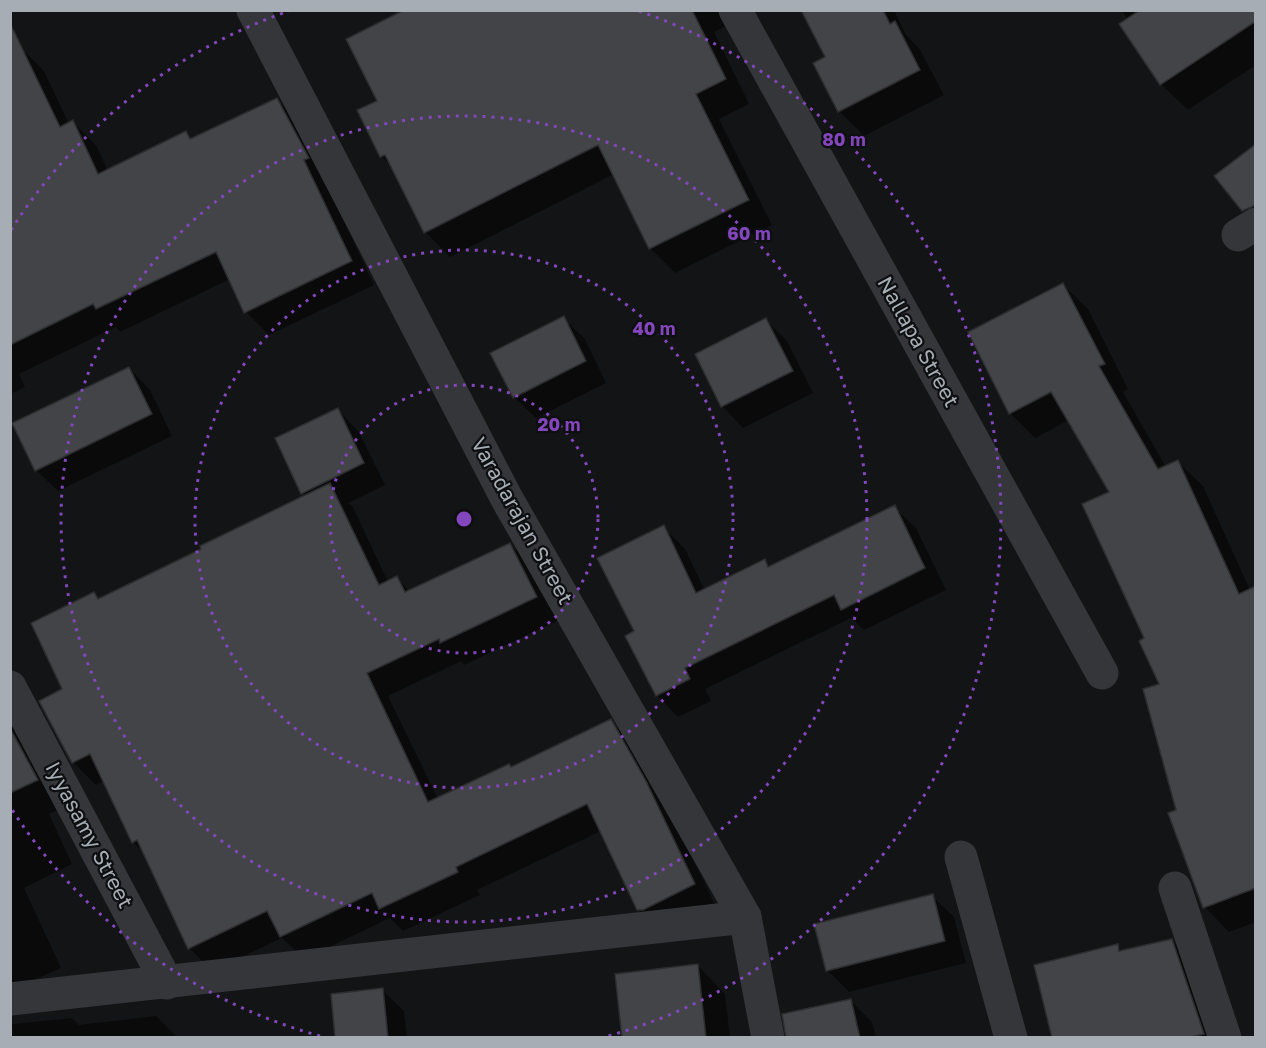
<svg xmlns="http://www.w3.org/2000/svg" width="1266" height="1048" font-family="'Golos Text',sans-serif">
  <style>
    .shadow { fill: #0007 }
    .building { fill: #424448; stroke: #2e2e31; stroke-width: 1.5 }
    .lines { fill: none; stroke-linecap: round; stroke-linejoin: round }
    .minor { stroke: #35363a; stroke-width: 33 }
    .ring { fill: none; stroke: #8446bd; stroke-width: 3; stroke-dasharray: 3 6 }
    .labels { text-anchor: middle; stroke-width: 4.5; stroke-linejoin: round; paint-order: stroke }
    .street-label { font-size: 21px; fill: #a6adb5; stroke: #0e0f10 }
    .centre { fill: #8446bd; stroke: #0e0f10; stroke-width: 3 }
    .ring-label { font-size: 18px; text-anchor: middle; font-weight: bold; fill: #8446bd; stroke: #0e0f10; stroke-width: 4.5; stroke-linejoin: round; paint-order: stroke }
  </style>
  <rect width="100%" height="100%" fill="#131415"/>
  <!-- shadow -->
  <g class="shadow">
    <path d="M 407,10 L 757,10 L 714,32 L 749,104 L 719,119 L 772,225 L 675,273 L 650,248 L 614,174 L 450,257 L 425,232 L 393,168 L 381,156 L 379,101 Z"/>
    <path d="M 803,10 L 894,10 L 906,35 L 919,48 L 944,95 L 864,136 L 840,112 L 815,64 L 827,57 Z"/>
    <path d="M 1122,10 L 1256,10 L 1256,65 L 1188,110 L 1161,84 Z"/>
    <path d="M 21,48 L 44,71 L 69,124 L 73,122 L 96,145 L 108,171 L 186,133 L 193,140 L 277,99 L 300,123 L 326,183 L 374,285 L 269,335 L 246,312 L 230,279 L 120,332 L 116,327 L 19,374 L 25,387 L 10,394 L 10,53 Z"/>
    <path d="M 1256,146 L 1256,222 L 1241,207 Z"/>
    <path d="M 1063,285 L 1088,309 L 1128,389 L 1123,392 L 1166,467 L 1178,462 L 1203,486 L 1250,590 L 1256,588 L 1256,922 L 1229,932 L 1205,907 L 1178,811 L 1161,685 L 1146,639 L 1111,492 L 1069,420 L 1035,438 L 1010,413 Z"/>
    <path d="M 563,318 L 585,339 L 606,383 L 536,418 L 514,397 Z"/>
    <path d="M 766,320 L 787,341 L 813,393 L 743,428 L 722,406 Z"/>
    <path d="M 129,368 L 150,390 L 172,436 L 58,491 L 36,470 Z"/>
    <path d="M 338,410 L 359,432 L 385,485 L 348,503 L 353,507 L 388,582 L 397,578 L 410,592 L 510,544 L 533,567 L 559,620 L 464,665 L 461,661 L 388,696 L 438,799 L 512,768 L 611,721 L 633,744 L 668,805 L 716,907 L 661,932 L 638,909 L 601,831 L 477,890 L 480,895 L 403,931 L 390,918 L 304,959 L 282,938 L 212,971 L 189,948 L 145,854 L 133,842 L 104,781 L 96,785 L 73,762 L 64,690 L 94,594 L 100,600 L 203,550 L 306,496 L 302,493 Z"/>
    <path d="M 894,507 L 916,528 L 946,590 L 864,630 L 851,618 L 705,689 L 711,701 L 678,717 L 657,695 L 637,632 L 663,527 L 685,549 L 705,591 L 764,561 L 771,567 Z"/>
    <path d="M 10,725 L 32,746 L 64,807 L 49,814 L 72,864 L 24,888 L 61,968 L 10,991 Z"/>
    <path d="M 932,896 L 954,917 L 966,963 L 849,992 L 827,970 Z"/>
    <path d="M 1172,941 L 1201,970 L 1223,1038 L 1053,1038 L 1117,945 L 1123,952 Z"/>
    <path d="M 698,966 L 725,994 L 730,1038 L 623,1038 Z"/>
    <path d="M 382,990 L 404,1011 L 407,1038 L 337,1038 Z"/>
    <path d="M 850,1000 L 872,1022 L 876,1038 L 789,1038 Z"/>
    <path d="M 156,1016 L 178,1038 L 13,1038 L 12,1024 L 72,1018 L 79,1025 Z"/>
  </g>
  <!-- building -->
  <g class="building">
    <path d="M 404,10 L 692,10 L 726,79 L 696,94 L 749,200 L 649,249 L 598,145 L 424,233 L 385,155 L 380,157 L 357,110 L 377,101 L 346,39 Z"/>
    <path d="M 801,10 L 883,10 L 890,24 L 895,21 L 920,70 L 838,112 L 813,63 L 825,57 Z"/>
    <path d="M 1140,10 L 1256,10 L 1256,21 L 1160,85 L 1119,24 Z"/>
    <path d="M 10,23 L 60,127 L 73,120 L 98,174 L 186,131 L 190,139 L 277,98 L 309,158 L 304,160 L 352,261 L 244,313 L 216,252 L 96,309 L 93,304 L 10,345 Z"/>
    <path d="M 1256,144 L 1256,205 L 1242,211 L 1214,176 Z"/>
    <path d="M 1063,283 L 1105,364 L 1099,366 L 1158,469 L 1178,460 L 1239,594 L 1256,586 L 1256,888 L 1203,908 L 1168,813 L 1176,810 L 1143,689 L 1159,684 L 1139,641 L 1144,638 L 1082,504 L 1109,492 L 1051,392 L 1009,414 L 968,332 Z"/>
    <path d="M 564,316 L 586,361 L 513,398 L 490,353 Z"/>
    <path d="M 766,318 L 793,371 L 721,407 L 695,354 Z"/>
    <path d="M 129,367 L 152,414 L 35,471 L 12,423 Z"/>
    <path d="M 338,408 L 364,463 L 301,494 L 275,438 Z"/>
    <path d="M 330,483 L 379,585 L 397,576 L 405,592 L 510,543 L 537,597 L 440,643 L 439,639 L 367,673 L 428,802 L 509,764 L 511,767 L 611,719 L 646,781 L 695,884 L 643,910 L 637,910 L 587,804 L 456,867 L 458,872 L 379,909 L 372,893 L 280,937 L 267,911 L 188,949 L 137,840 L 132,843 L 90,754 L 72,763 L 39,701 L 62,689 L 31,623 L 94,592 L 98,599 L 201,549 L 200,546 Z"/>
    <path d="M 895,505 L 925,568 L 841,610 L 834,595 L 685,668 L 690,679 L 656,696 L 625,636 L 634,631 L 597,558 L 664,525 L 696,593 L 765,559 L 768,567 Z"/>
    <path d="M 10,728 L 38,780 L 10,793 Z"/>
    <path d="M 933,894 L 945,941 L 826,971 L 814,924 Z"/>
    <path d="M 1172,939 L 1204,1034 L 1187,1038 L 1052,1038 L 1034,965 L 1118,944 L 1119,951 Z"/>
    <path d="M 698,964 L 706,1038 L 622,1038 L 615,974 Z"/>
    <path d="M 383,988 L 388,1038 L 335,1038 L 331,994 Z"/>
    <path d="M 851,999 L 860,1038 L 786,1038 L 782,1014 Z"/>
  </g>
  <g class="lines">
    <!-- minor -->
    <g class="minor">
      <path d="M 253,10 L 507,499 L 745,917 L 768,1038"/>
      <path d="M 735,10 L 1102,673"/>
      <path d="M 1238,235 L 1256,224"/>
      <path d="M 10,687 L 167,983"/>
      <path d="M 961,857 L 1011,1038"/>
      <path d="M 1175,888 L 1225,1038"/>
      <path d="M 10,999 L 745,917"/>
    </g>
  </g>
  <!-- distance rings -->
  <g class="ring">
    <circle cx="464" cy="519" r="134"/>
    <circle cx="464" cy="519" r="269"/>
    <circle cx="464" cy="519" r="403"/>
    <path d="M320 1036A537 537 0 0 1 11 808M11 230A537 537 0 0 1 289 11M639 11A537 537 0 0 1 608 1036"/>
  </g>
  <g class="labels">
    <!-- street labels -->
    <g class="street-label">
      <text transform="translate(918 342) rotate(61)" y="7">Nallapa Street</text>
      <text transform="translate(522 521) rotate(61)" y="7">Varadarajan Street</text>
      <text transform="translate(89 835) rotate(62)" y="7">Iyyasamy Street</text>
    </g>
  </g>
  <circle cx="464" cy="519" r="9" class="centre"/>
  <g class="ring-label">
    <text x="844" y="146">80 m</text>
    <text x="749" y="240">60 m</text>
    <text x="654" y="335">40 m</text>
    <text x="559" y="431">20 m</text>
  </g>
  <!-- border -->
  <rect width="1266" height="1048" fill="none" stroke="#a6adb5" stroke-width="24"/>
</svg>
